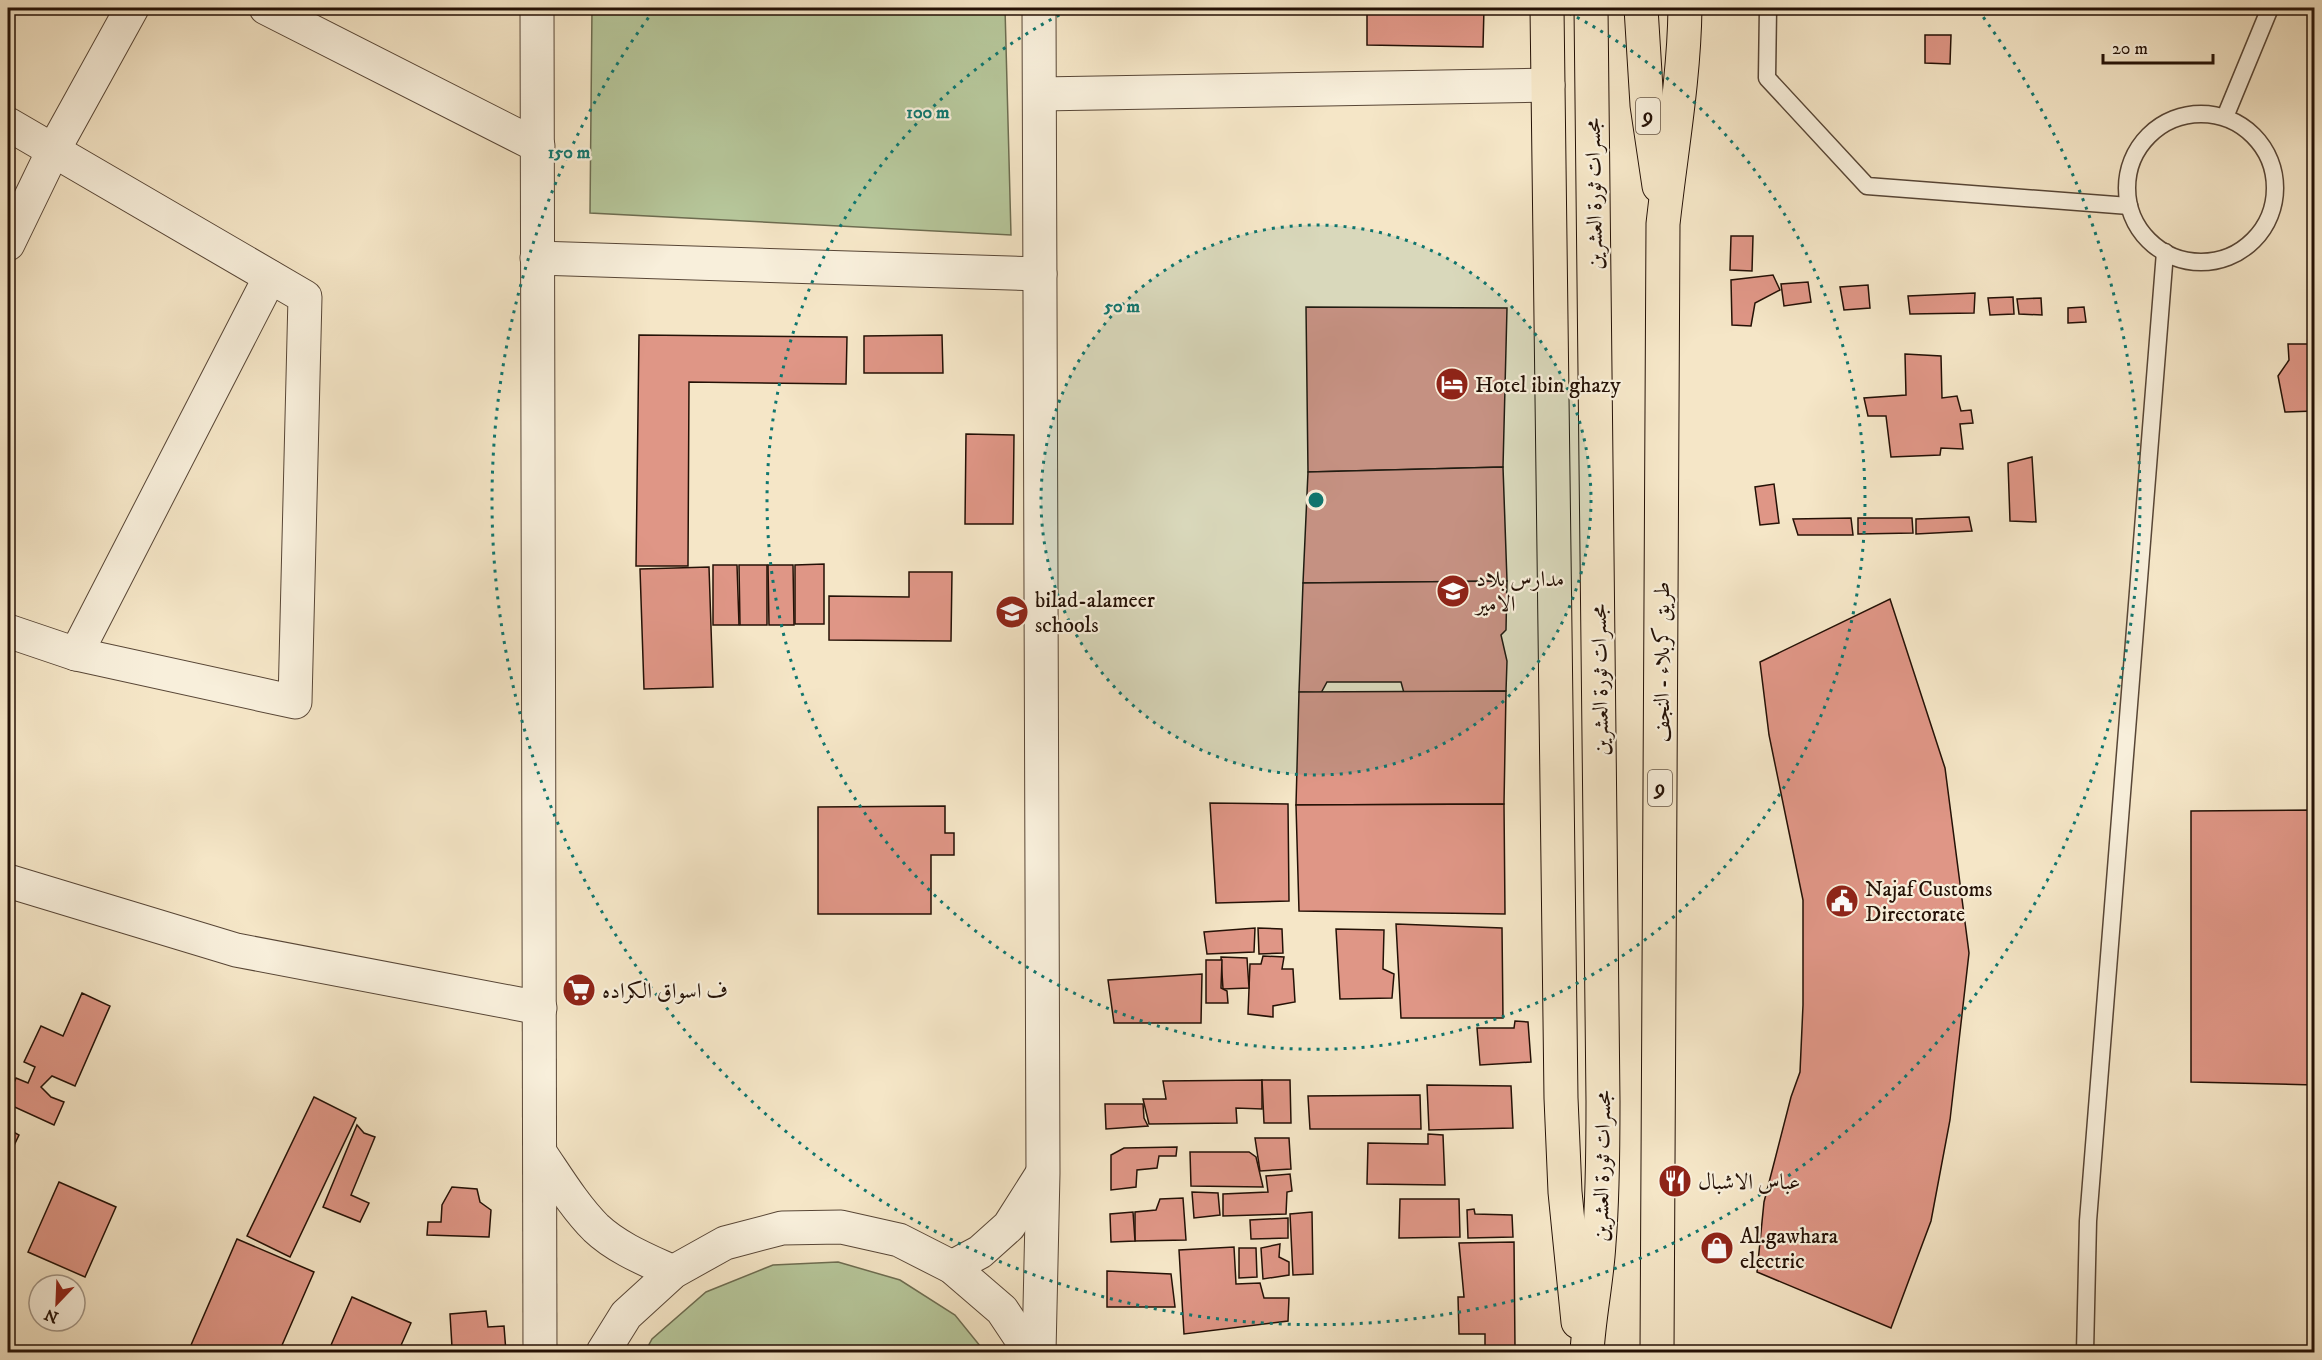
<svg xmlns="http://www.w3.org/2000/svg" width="2322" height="1360" font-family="'IM FELL DW Pica',Amiri,serif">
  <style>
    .green { fill: #b6c69a; stroke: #6d6c50; stroke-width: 1.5 }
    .building { fill: #df9686; stroke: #241106; stroke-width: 1.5 }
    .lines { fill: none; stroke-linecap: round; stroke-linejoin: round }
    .service-casing { stroke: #584636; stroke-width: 19 }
    .minor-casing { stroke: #584636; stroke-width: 35 }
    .trunk-casing { stroke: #241106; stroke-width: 35 }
    .service { stroke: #f8efdb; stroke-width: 16 }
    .minor { stroke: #f8efdb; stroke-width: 33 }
    .trunk { stroke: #f5e6c7; stroke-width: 33 }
    .ring { fill: none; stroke: #0f766e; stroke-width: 3; stroke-dasharray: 3 6 }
    .labels { text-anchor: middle; stroke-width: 4.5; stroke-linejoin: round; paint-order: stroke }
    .shield { fill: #f8efdb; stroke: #645446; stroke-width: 1.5 }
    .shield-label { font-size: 21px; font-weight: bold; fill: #241106 }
    .street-label { font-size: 22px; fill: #241106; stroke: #f8efdb }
    .poi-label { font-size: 22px; fill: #241106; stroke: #f8efdb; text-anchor: start }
    .centre { fill: #0f766e; stroke: #f8efdb; stroke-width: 3 }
    .ring-label { font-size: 18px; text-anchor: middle; font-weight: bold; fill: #0f766e; stroke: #f8efdb; stroke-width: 4.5; stroke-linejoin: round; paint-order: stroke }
  </style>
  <rect width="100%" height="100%" fill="#f5e6c7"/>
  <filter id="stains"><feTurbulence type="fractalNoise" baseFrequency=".00333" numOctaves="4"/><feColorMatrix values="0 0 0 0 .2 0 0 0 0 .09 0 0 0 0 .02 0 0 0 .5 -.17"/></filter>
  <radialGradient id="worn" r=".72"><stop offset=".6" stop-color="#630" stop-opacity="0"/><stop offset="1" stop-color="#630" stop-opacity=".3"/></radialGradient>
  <!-- green -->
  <g class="green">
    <path d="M 592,8 L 1005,8 L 1011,235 L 590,213 Z"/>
    <path d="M 838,1262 L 900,1280 L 955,1315 L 985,1352 L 645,1352 L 652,1339 L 706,1292 L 773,1265 Z"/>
  </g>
  <!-- building -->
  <g class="building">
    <path d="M 1367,8 L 1484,8 L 1483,47 L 1367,45 Z"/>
    <path d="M 1925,35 L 1951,35 L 1950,64 L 1925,63 Z"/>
    <path d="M 1731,236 L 1753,236 L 1752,271 L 1730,270 Z"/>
    <path d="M 1773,275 L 1780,290 L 1755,303 L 1751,326 L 1732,325 L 1731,280 Z"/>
    <path d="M 1808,282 L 1811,302 L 1784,306 L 1781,284 Z"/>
    <path d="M 1868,285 L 1870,308 L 1844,310 L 1840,287 Z"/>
    <path d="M 1975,293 L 1974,313 L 1910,314 L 1908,296 Z"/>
    <path d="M 2013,297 L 2014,314 L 1990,315 L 1988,298 Z"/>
    <path d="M 2041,298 L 2042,315 L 2019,314 L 2017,299 Z"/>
    <path d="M 1306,307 L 1507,308 L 1503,467 L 1308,472 Z"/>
    <path d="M 2084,307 L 2086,322 L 2068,323 L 2068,308 Z"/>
    <path d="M 639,335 L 847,337 L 846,384 L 689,382 L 688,566 L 636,566 Z"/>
    <path d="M 942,335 L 943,373 L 864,373 L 864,336 Z"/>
    <path d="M 2288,344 L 2314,344 L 2314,411 L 2285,412 L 2278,376 L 2289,360 Z"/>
    <path d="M 1905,354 L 1941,356 L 1942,398 L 1957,396 L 1961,411 L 1971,410 L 1973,423 L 1960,424 L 1963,449 L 1941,448 L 1940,455 L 1891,457 L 1886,416 L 1868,416 L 1864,398 L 1906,395 Z"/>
    <path d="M 966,434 L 1014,435 L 1013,524 L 965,524 Z"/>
    <path d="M 2032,457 L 2036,522 L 2010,521 L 2008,463 Z"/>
    <path d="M 1503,467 L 1507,581 L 1303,583 L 1308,472 Z"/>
    <path d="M 1774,484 L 1779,523 L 1760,525 L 1755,487 Z"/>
    <path d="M 1969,517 L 1972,531 L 1916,534 L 1916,519 Z"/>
    <path d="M 1851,518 L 1853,535 L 1798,535 L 1793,519 Z"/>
    <path d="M 1858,518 L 1912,518 L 1913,533 L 1858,534 Z"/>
    <path d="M 824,564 L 824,624 L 795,624 L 795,565 Z"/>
    <path d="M 713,565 L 737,565 L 739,625 L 713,625 Z"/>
    <path d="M 739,565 L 767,565 L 767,625 L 740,625 Z"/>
    <path d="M 768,565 L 793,565 L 794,625 L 769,625 Z"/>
    <path d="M 709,567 L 713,687 L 644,689 L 640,569 Z"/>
    <path d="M 909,572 L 952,572 L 951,641 L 829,640 L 829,596 L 909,597 Z"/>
    <path d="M 1507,581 L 1506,630 L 1501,635 L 1507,661 L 1506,691 L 1404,693 L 1401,682 L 1327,682 L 1321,693 L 1299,692 L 1303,583 Z"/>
    <path d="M 1890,599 L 1945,768 L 1969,953 L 1950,1120 L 1931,1221 L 1891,1328 L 1757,1272 L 1764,1202 L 1791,1097 L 1800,1072 L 1803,1005 L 1803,900 L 1769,735 L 1760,662 Z"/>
    <path d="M 1506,691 L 1504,804 L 1296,805 L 1299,692 Z"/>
    <path d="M 1210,803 L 1288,804 L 1289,901 L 1216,903 Z"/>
    <path d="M 1504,804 L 1505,914 L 1299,911 L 1296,805 Z"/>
    <path d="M 945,806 L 945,833 L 954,833 L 954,855 L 931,855 L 931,914 L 818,914 L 818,807 Z"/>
    <path d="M 2314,810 L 2314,1085 L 2191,1082 L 2191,811 Z"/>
    <path d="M 1396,924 L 1502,928 L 1503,1018 L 1401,1018 Z"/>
    <path d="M 1255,928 L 1254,952 L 1207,954 L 1204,932 Z"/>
    <path d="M 1258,928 L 1282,929 L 1283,953 L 1259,954 Z"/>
    <path d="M 1336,929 L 1384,930 L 1383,969 L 1394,974 L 1392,998 L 1340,999 Z"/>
    <path d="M 1263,956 L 1284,957 L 1282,969 L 1293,969 L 1295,1002 L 1273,1006 L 1273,1017 L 1248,1014 L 1250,964 L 1261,964 Z"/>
    <path d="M 1221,957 L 1247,958 L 1249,988 L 1223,989 Z"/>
    <path d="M 1206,960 L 1222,960 L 1221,988 L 1227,991 L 1228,1003 L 1206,1003 Z"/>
    <path d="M 1202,974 L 1201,1023 L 1114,1023 L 1108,980 Z"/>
    <path d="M 82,993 L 110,1006 L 75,1086 L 52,1076 L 41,1087 L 51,1097 L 64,1102 L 54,1125 L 8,1104 L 8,1097 L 16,1078 L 28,1083 L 35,1067 L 24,1062 L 41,1026 L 63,1036 Z"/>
    <path d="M 1515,1021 L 1528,1022 L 1531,1062 L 1480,1065 L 1477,1028 L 1514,1028 Z"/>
    <path d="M 1262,1080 L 1262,1109 L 1236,1108 L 1237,1123 L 1149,1124 L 1143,1099 L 1166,1099 L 1163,1081 Z"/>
    <path d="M 1262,1080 L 1290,1080 L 1291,1123 L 1264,1123 Z"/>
    <path d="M 1427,1085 L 1511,1086 L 1513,1128 L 1429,1130 Z"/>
    <path d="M 1420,1095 L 1421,1129 L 1310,1129 L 1308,1096 Z"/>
    <path d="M 314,1097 L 356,1118 L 290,1257 L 247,1236 Z"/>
    <path d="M 1105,1104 L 1143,1104 L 1144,1118 L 1148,1126 L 1106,1129 Z"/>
    <path d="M 357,1125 L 364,1133 L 375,1137 L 351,1195 L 369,1203 L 360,1222 L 323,1207 Z"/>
    <path d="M 8,1129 L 19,1135 L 8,1158 Z"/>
    <path d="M 1428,1134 L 1443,1135 L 1445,1185 L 1367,1184 L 1368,1143 L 1428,1144 Z"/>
    <path d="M 1255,1138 L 1289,1138 L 1291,1169 L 1260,1171 Z"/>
    <path d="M 1177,1147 L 1176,1156 L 1159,1156 L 1157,1168 L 1137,1170 L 1136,1187 L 1111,1190 L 1111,1155 L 1124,1148 Z"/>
    <path d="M 1190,1152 L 1249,1152 L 1256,1157 L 1263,1187 L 1191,1186 Z"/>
    <path d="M 1290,1174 L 1292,1191 L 1287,1192 L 1286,1214 L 1223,1216 L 1223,1194 L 1268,1192 L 1266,1176 Z"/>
    <path d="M 59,1182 L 116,1207 L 85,1277 L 28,1252 Z"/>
    <path d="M 452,1187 L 477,1189 L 480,1202 L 491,1210 L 489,1237 L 427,1235 L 428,1222 L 441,1222 L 442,1205 Z"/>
    <path d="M 1192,1192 L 1218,1193 L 1220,1215 L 1194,1218 Z"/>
    <path d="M 1183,1198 L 1186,1240 L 1135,1241 L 1135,1212 L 1156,1210 L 1160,1199 Z"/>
    <path d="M 1400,1199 L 1459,1199 L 1460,1237 L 1399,1238 Z"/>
    <path d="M 1474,1209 L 1475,1214 L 1512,1215 L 1513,1237 L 1468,1238 L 1467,1210 Z"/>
    <path d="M 1133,1212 L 1135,1241 L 1111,1242 L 1110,1214 Z"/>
    <path d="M 1312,1212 L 1313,1274 L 1293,1275 L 1290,1214 Z"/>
    <path d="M 1288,1218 L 1288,1238 L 1251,1239 L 1250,1220 Z"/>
    <path d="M 237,1239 L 314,1272 L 279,1352 L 188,1352 Z"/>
    <path d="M 1514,1242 L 1515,1348 L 1485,1349 L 1485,1334 L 1459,1334 L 1458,1297 L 1464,1297 L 1459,1243 Z"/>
    <path d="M 1280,1244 L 1279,1257 L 1289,1262 L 1289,1275 L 1263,1279 L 1261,1248 Z"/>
    <path d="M 1234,1247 L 1236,1284 L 1260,1283 L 1264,1298 L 1289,1298 L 1288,1321 L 1184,1334 L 1179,1250 Z"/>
    <path d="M 1239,1248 L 1256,1248 L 1257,1277 L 1239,1278 Z"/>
    <path d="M 1107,1271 L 1171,1274 L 1175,1307 L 1107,1307 Z"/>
    <path d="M 352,1297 L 411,1323 L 398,1352 L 328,1352 Z"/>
    <path d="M 486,1311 L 488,1327 L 504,1326 L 506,1352 L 462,1352 L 452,1347 L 450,1314 Z"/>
  </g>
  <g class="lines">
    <!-- service casing -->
    <g class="service-casing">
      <g id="service">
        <path d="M 1768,8 L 1767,78 L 1867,186 L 2129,206"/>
        <circle cx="2201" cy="188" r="74"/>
        <path d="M 2225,117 L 2270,8"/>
        <path d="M 2085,1352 L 2088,1221 L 2165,252"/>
      </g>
    </g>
    <!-- minor casing -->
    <g class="minor-casing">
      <g id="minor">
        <path d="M 266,8 L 538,146"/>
        <path d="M 537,8 L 540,1352"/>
        <path d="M 1040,94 L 1548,85"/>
        <path d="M 8,124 L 305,297 L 295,702 L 76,654 L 8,631"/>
        <path d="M 8,244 L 53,151 L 132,8"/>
        <path d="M 537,258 L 1040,274"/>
        <path d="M 76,654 L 270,277"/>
        <path d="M 8,881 L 236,950 L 540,1008"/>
        <path d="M 541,1154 C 558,1179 575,1207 596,1228 C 617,1248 647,1260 673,1272"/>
        <path d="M 952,1267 L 980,1252 L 1009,1226 L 1042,1174"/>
        <path d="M 603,1352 L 626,1315 L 673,1272 L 725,1243 L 782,1228 L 841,1227 L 899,1240 L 952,1267 L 1002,1310 L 1030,1352"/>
        <path d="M 1039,1352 L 1043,1173 L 1039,8"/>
      </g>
    </g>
    <!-- trunk casing -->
    <g class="trunk-casing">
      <g id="trunk">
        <path d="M 1547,8 L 1561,1098 L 1565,1192 L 1578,1322"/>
        <path d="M 1641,8 L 1647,105 L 1659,186"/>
        <path d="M 1587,1352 C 1589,1316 1597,1280 1599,1243 C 1603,1196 1603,1148 1603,1101 L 1591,8"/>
        <path d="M 1657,1352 L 1663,224 C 1671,151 1684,81 1685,8"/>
      </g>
    </g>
    <!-- service -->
    <use href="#service" class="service"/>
    <!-- minor -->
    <use href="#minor" class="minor"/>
    <!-- trunk -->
    <use href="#trunk" class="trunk"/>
  </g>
  <!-- distance rings -->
  <circle cx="1316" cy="500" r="275" fill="#0f766e" fill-opacity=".12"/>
  <g class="ring">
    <circle cx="1316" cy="500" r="275"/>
    <path d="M1561 9A549 549 0 1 1 1071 9"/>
    <path d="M1978 10A824 824 0 1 1 654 10"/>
  </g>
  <!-- icons -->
  <defs>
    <g id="hotel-disc" transform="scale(1.725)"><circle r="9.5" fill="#8f2418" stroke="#f8efdb"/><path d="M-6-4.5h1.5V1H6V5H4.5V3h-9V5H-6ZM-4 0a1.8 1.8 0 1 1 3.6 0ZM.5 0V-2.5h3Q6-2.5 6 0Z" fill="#fff"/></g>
    <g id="school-disc" transform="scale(1.725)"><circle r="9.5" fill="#8f2418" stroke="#f8efdb"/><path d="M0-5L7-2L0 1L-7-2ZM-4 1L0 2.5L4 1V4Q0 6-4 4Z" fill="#fff"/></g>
    <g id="civic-disc" transform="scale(1.725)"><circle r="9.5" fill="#8f2418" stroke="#f8efdb"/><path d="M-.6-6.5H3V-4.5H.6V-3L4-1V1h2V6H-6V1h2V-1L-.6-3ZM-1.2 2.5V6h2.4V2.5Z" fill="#fff"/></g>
    <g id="supermarket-disc" transform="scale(1.725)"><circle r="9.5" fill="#8f2418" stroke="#f8efdb"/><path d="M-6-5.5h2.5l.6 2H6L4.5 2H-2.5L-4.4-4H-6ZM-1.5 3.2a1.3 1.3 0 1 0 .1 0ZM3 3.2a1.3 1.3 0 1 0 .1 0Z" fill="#fff"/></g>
    <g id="restaurant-disc" transform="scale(1.725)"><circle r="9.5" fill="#8f2418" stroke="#f8efdb"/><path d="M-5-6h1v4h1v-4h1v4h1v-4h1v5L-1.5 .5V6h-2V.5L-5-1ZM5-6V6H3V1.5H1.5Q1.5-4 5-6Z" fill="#fff"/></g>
    <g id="shop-disc" transform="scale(1.725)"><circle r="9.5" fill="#8f2418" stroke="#f8efdb"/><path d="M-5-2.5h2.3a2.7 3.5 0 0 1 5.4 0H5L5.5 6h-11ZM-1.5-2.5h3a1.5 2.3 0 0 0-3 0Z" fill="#fff"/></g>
  </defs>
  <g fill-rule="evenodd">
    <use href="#hotel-disc" x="1452" y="384"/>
    <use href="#school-disc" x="1453" y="591"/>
    <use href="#school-disc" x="1012" y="612"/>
    <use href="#civic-disc" x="1842" y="901"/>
    <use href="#supermarket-disc" x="579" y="990"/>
    <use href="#restaurant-disc" x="1675" y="1181"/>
    <use href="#shop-disc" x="1717" y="1248"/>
  </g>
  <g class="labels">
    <!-- shield labels -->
    <g class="shield">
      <rect x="1636" y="98" width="24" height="36" rx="4.5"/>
      <rect x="1648" y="770" width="24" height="36" rx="4.5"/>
    </g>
    <g class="shield-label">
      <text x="1648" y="123">9</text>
      <text x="1660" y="795">9</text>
    </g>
    <!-- street labels -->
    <g class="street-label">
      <text transform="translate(1593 194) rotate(-91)" y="8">مجسرات ثورة العشرين</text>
      <text transform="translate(1661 662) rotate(-90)" y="8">طريق کربلاء - النجف</text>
      <text transform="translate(1599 680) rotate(-91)" y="8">مجسرات ثورة العشرين</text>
      <text transform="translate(1601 1166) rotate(-89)" y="8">مجسرات ثورة العشرين</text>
    </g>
    <!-- poi labels -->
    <g class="poi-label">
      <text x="1475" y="392">Hotel ibin ghazy</text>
      <text x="1476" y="586">مدارس بلاد<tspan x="1476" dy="25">الامير</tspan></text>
      <text x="1035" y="607">bilad-alameer<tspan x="1035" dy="25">schools</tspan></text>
      <text x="1865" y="896">Najaf Customs<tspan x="1865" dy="25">Directorate</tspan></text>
      <text x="602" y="998">ف اسواق الكراده</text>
      <text x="1698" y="1189">عباس الاشبال</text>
      <text x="1740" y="1243">Al.gawhara<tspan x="1740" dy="25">electric</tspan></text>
    </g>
  </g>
  <circle cx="1316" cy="500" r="9" class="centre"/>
  <g class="ring-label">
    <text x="928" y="118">100 m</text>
    <text x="569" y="158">150 m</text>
    <text x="1122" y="312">50 m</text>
  </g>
  <!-- margin -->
  <rect width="2322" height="1360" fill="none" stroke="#f5e6c7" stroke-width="30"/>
  <rect x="9" y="9" width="2304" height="1342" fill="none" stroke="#241106" stroke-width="3"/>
  <rect x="15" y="15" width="2292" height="1330" fill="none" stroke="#241106" stroke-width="1.5"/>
  <!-- north arrow -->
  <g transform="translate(57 1303) rotate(203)"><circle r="28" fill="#f8efdb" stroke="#a39686" stroke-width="1.5"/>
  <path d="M0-4.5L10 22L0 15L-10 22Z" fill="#8f2418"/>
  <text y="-9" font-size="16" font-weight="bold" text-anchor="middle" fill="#241106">N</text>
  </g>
  <!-- scale -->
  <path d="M2103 54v9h110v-9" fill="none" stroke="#241106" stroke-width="3"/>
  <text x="2112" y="54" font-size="18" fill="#241106" stroke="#f8efdb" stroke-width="4.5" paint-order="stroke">20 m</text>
  <rect width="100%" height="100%" filter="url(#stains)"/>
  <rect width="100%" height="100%" fill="url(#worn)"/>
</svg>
